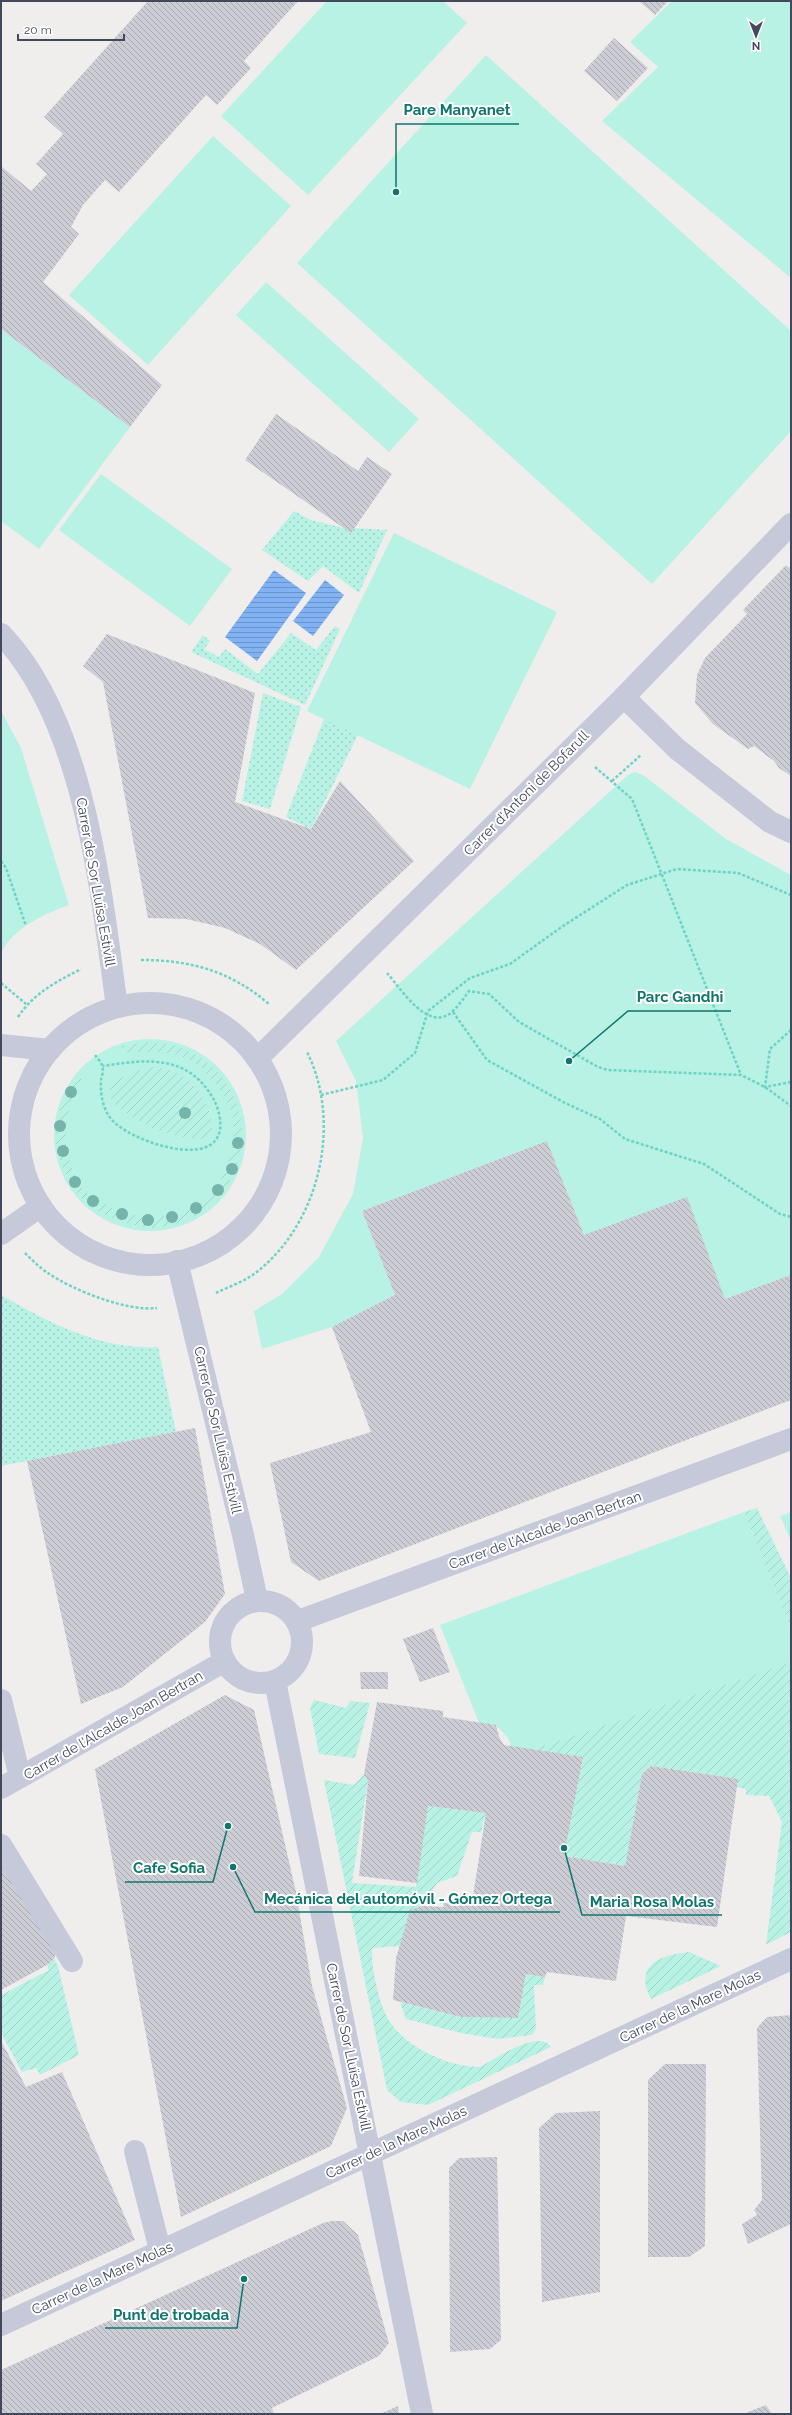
<svg xmlns="http://www.w3.org/2000/svg" width="792" height="2415" font-family="Raleway,sans-serif">
  <style>
    .grass { fill: url(#grass-dots) }
    .park { fill: #b7f2e4 }
    .garden { fill: url(#garden-furrows) }
    .water { fill: url(#water-rules) }
    .building { fill: url(#building-back-hatch) }
    .lines { fill: none; stroke-linecap: round; stroke-linejoin: round }
    .path { stroke: #6dd3c6; stroke-width: 2.5; stroke-dasharray: 3 2; stroke-linecap: butt }
    .minor { stroke: #c5c9d9; stroke-width: 22 }
    .tree { fill: #74b4aa }
    .labels { text-anchor: middle; stroke-width: 4; stroke-linejoin: round; paint-order: stroke }
    .street-label { font-size: 14px; fill: #44485d; stroke: #fff }
    .leader { fill: none; stroke: #0f766e; stroke-width: 1.5 }
    .callout-dot { fill: #0f766e; stroke: #fff; stroke-width: 1.5 }
    .callout-label { font-size: 15px; text-anchor: middle; font-weight: bold; fill: #0f766e; stroke: #fff; stroke-width: 4; stroke-linejoin: round; paint-order: stroke }
  </style>
  <defs>
    <pattern id="grass-dots" width="8" height="8" patternUnits="userSpaceOnUse"><rect width="8" height="8" fill="#b7f2e4"/><path d="M2 2h.1M6 6h.1" fill="none" stroke="#9fd1c6" stroke-width="1.8" stroke-linecap="round"/></pattern>
    <pattern id="garden-furrows" width="10" height="10" patternUnits="userSpaceOnUse"><rect width="10" height="10" fill="#b7f2e4"/><path d="M-1 1l2-2M0 10L10 0M9 11l2-2" fill="none" stroke="#9fd1c6"/></pattern>
    <pattern id="water-rules" width="6" height="5" patternUnits="userSpaceOnUse"><rect width="6" height="5" fill="#81b2f3"/><path d="M0 2.5h6" fill="none" stroke="#6b93c8"/></pattern>
    <pattern id="building-back-hatch" width="6" height="6" patternUnits="userSpaceOnUse"><rect width="6" height="6" fill="#cdcdd6"/><path d="M-1 5l2 2M0 0l6 6M5-1l2 2" fill="none" stroke="#a8a8b1"/></pattern>
  </defs>
  <rect width="100%" height="100%" fill="#f0eeed"/>
  <!-- grass -->
  <g class="grass">
    <path d="M 294,511 L 311,520 L 344,528 L 350,532 L 353,528 L 387,530 L 359,593 L 323,566 L 308,581 L 262,550 Z"/>
    <path d="M 335,626 L 340,629 L 305,705 L 191,652 L 203,635 L 210,641 L 204,649 L 219,657 L 225,649 L 258,674 L 291,633 L 316,650 Z"/>
    <path d="M 263,693 L 301,707 L 270,809 L 242,801 Z"/>
    <path d="M 324,719 L 358,735 L 311,829 L 286,817 Z"/>
    <path d="M 1,1295 C 50,1323 100,1350 158,1347 L 176,1432 L 1,1466 Z"/>
  </g>
  <!-- park -->
  <g class="park">
    <path d="M 327,1 L 443,1 L 467,23 L 308,195 L 221,116 Z"/>
    <path d="M 672,1 L 791,1 L 791,278 L 602,121 L 658,67 L 630,42 Z"/>
    <path d="M 486,55 L 791,331 L 791,431 L 652,584 L 297,263 Z"/>
    <path d="M 213,136 L 291,206 L 148,365 L 69,295 Z"/>
    <path d="M 266,282 L 419,419 L 389,452 L 236,315 Z"/>
    <path d="M 1,329 L 130,427 L 39,549 L 1,521 Z"/>
    <path d="M 101,474 L 232,569 L 190,626 L 59,530 Z"/>
    <path d="M 394,533 L 557,612 L 470,789 L 307,711 Z"/>
    <path d="M 1,711 L 21,748 L 69,905 C 44,914 13,928 1,953 Z"/>
    <path d="M 635,772 L 643,775 L 726,839 L 791,875 L 791,1275 L 725,1299 L 584,1235 L 547,1141 L 362,1211 L 395,1295 L 332,1327 L 262,1349 L 254,1311 L 282,1294 L 319,1257 L 353,1194 L 363,1138 L 356,1081 L 336,1041 L 628,775 Z"/>
    <circle cx="150" cy="1135" r="96"/>
    <path d="M 744,1512 L 791,1629 L 791,1662 L 531,1750 L 511,1746 L 508,1738 L 496,1725 L 479,1723 L 440,1625 Z"/>
    <path d="M 791,1512 L 791,1541 L 780,1516 Z"/>
  </g>
  <!-- garden -->
  <g class="garden">
    <path d="M 146,1042 C 156,1043 169,1043 179,1047 C 277,1083 255,1224 149,1228 C 142,1228 133,1224 125,1222 C 92,1212 79,1201 64,1170 C 49,1141 56,1101 77,1077 L 85,1080 C 60,1110 60,1155 82,1187 C 85,1192 91,1195 96,1198 C 126,1221 176,1225 206,1199 C 227,1181 240,1137 231,1110 C 227,1100 219,1088 212,1080 C 208,1075 204,1069 200,1066 C 177,1050 150,1050 124,1053 L 122,1046 Z"/>
    <path d="M 151,1067 C 187,1068 212,1097 212,1132 L 202,1139 C 164,1136 141,1126 112,1102 L 110,1090 C 121,1074 133,1073 151,1067 Z"/>
    <path d="M 757,1508 L 791,1578 L 791,1629 L 744,1512 Z"/>
    <path d="M 791,1662 L 791,1932 L 766,1945 L 782,1822 L 769,1796 L 746,1795 L 746,1789 L 736,1787 L 737,1779 L 651,1766 L 642,1774 L 625,1866 L 564,1856 L 583,1757 L 531,1750 Z"/>
    <path d="M 314,1700 L 346,1708 L 350,1701 L 370,1703 L 355,1758 L 319,1754 L 310,1708 Z"/>
    <path d="M 364,1774 L 368,1781 L 352,1883 L 416,1887 L 428,1806 L 486,1813 L 481,1832 L 472,1832 L 457,1876 L 437,1883 L 400,1946 L 372,1948 C 371,1967 379,2006 390,2022 C 407,2048 449,2067 480,2067 C 494,2059 540,2028 551,2047 L 428,2105 L 401,2102 L 387,2090 L 324,1780 L 354,1785 Z"/>
    <path d="M 689,1952 L 721,1966 L 651,1999 C 633,1965 660,1955 689,1952 Z"/>
    <path d="M 54,1959 L 58,1966 L 79,2055 L 40,2075 L 36,2068 L 22,2072 L 1,2033 L 1,1995 L 49,1970 L 47,1965 Z"/>
    <path d="M 526,1974 L 545,1977 L 543,1985 L 534,1985 L 536,2029 L 532,2035 L 497,2039 L 461,2033 L 406,2019 L 400,2002 L 461,2017 L 518,2018 Z"/>
  </g>
  <!-- water -->
  <g class="water">
    <path d="M 274,570 L 306,593 L 257,661 L 225,637 Z"/>
    <path d="M 325,580 L 344,595 L 313,636 L 293,621 Z"/>
  </g>
  <!-- building -->
  <g class="building">
    <path d="M 148,1 L 298,1 L 244,61 L 251,68 L 217,105 L 206,95 L 119,192 L 105,180 L 83,205 L 71,227 L 79,234 L 43,282 L 162,385 L 130,427 L 1,329 L 1,166 L 31,191 L 47,174 L 36,164 L 63,134 L 44,117 Z"/>
    <path d="M 639,1 L 668,1 L 655,15 Z"/>
    <path d="M 614,38 L 648,68 L 617,101 L 584,71 Z"/>
    <path d="M 276,414 L 358,471 L 367,457 L 392,474 L 351,533 L 245,460 Z"/>
    <path d="M 786,565 L 789,568 L 791,566 L 791,776 L 779,768 L 774,761 L 754,746 L 748,749 L 713,724 L 695,703 L 697,675 L 705,658 L 747,614 L 743,610 Z"/>
    <path d="M 107,634 L 255,693 L 235,802 L 311,829 L 340,781 L 414,861 L 296,970 L 260,944 L 225,928 L 186,919 L 148,918 L 103,682 L 83,666 Z"/>
    <path d="M 547,1141 L 584,1235 L 687,1197 L 725,1299 L 791,1275 L 791,1400 L 319,1581 L 291,1562 L 270,1463 L 371,1432 L 332,1327 L 395,1295 L 362,1211 Z"/>
    <path d="M 195,1428 L 225,1594 L 205,1622 L 123,1687 L 81,1704 L 27,1461 Z"/>
    <path d="M 433,1628 L 450,1672 L 420,1682 L 403,1639 Z"/>
    <path d="M 360,1672 L 388,1672 L 388,1689 L 361,1689 Z"/>
    <path d="M 225,1695 L 254,1710 L 296,1892 L 312,1986 L 347,2108 L 331,2146 L 181,2217 L 95,1769 Z"/>
    <path d="M 377,1702 L 443,1711 L 443,1717 L 496,1725 L 499,1737 L 504,1745 L 583,1757 L 564,1856 L 625,1866 L 642,1774 L 651,1766 L 738,1779 L 717,1927 L 626,1916 L 616,1981 L 547,1972 L 545,1977 L 526,1974 L 518,2018 L 461,2017 L 393,2000 L 396,1958 L 410,1910 L 423,1906 L 444,1907 L 443,1903 L 453,1904 L 455,1896 L 473,1896 L 486,1813 L 428,1806 L 417,1883 L 359,1876 L 368,1781 L 364,1774 Z"/>
    <path d="M 1,1857 L 59,1945 L 54,1959 L 47,1965 L 1,1990 Z"/>
    <path d="M 791,2015 L 791,2224 L 748,2244 L 742,2224 L 757,2215 L 754,2210 L 762,2200 L 757,2028 L 767,2017 Z"/>
    <path d="M 1,2041 L 26,2087 L 62,2072 L 135,2240 L 1,2301 Z"/>
    <path d="M 665,2064 L 706,2064 L 705,2246 L 689,2257 L 648,2257 L 648,2080 Z"/>
    <path d="M 600,2111 L 600,2292 L 542,2302 L 539,2128 L 556,2113 Z"/>
    <path d="M 497,2157 L 501,2340 L 490,2349 L 450,2352 L 449,2168 L 459,2158 Z"/>
    <path d="M 332,2221 L 343,2221 L 358,2235 L 389,2343 L 379,2356 L 272,2408 L 274,2414 L 1,2414 L 1,2370 L 323,2223 Z"/>
    <path d="M 766,2405 L 772,2414 L 743,2414 Z"/>
    <path d="M 398,2406 L 399,2414 L 380,2414 Z"/>
  </g>
  <g class="lines">
    <!-- path -->
    <g class="path">
      <path d="M 595,767 L 632,799 L 741,1075"/>
      <path d="M 612,781 L 641,755"/>
      <path d="M 1,861 L 6,868 L 26,926"/>
      <path d="M 141,960 C 191,960 230,971 269,1004"/>
      <path d="M 387,973 C 402,990 429,1034 453,1011 C 459,1005 464,998 469,991 L 489,994 L 519,1022 L 598,1067 L 608,1070 L 741,1075 L 765,1087 L 791,1106"/>
      <path d="M 1,983 L 26,1004"/>
      <path d="M 453,1012 L 487,1060 L 565,1103 L 600,1119 L 625,1139 L 704,1164 L 780,1214 L 791,1217"/>
      <path d="M 18,1017 C 34,993 56,982 81,969"/>
      <path d="M 791,1030 L 770,1049 L 765,1087 L 791,1082"/>
      <path d="M 95,1055 C 97,1058 101,1062 102,1065 C 104,1069 102,1076 101,1080 C 100,1094 103,1110 112,1120 C 128,1139 204,1167 218,1136 C 223,1126 219,1109 214,1100 C 189,1054 147,1059 103,1066"/>
      <path d="M 321,1095 L 383,1080 L 415,1053 L 428,1011 L 470,978 L 510,964 L 563,926 L 627,885 L 677,869 L 738,873 L 791,895"/>
      <path d="M 25,1253 C 32,1260 40,1268 48,1273 C 72,1290 128,1312 157,1308"/>
      <path d="M 216,1293 C 228,1287 243,1282 254,1274 C 319,1226 343,1124 307,1052"/>
    </g>
    <!-- minor -->
    <g class="minor">
      <path d="M 1,634 C 85,721 101,892 117,1007"/>
      <path d="M 624,697 L 677,749 L 770,822 L 791,832"/>
      <circle cx="150" cy="1134" r="131"/>
      <path d="M 1,1045 L 50,1050"/>
      <path d="M 257,1059 L 624,697 L 791,524"/>
      <path d="M 1,1234 L 41,1206"/>
      <path d="M 177,1261 L 243,1535 L 257,1600"/>
      <circle cx="261" cy="1642" r="41"/>
      <path d="M 298,1621 L 791,1439"/>
      <path d="M 275,1681 L 422,2414"/>
      <path d="M 1,1700 L 20,1777"/>
      <path d="M 1,1788 L 225,1661"/>
      <path d="M 1,1845 L 72,1961"/>
      <path d="M 135,2151 L 160,2250"/>
      <path d="M 1,2325 L 791,1959"/>
    </g>
  </g>
  <!-- trees -->
  <g class="tree">
    <circle cx="71" cy="1092" r="6"/>
    <circle cx="185" cy="1113" r="6"/>
    <circle cx="60" cy="1126" r="6"/>
    <circle cx="238" cy="1143" r="6"/>
    <circle cx="63" cy="1151" r="6"/>
    <circle cx="232" cy="1169" r="6"/>
    <circle cx="75" cy="1182" r="6"/>
    <circle cx="218" cy="1190" r="6"/>
    <circle cx="93" cy="1201" r="6"/>
    <circle cx="196" cy="1208" r="6"/>
    <circle cx="122" cy="1214" r="6"/>
    <circle cx="172" cy="1217" r="6"/>
    <circle cx="148" cy="1220" r="6"/>
  </g>
  <g class="labels">
    <!-- street labels -->
    <g class="street-label">
      <text transform="translate(526 793) rotate(-45)" y="5">Carrer d'Antoni de Bofarull</text>
      <text transform="translate(96 882) rotate(80)" y="5">Carrer de Sor Lluïsa Estivill</text>
      <text transform="translate(218 1430) rotate(77)" y="5">Carrer de Sor Lluïsa Estivill</text>
      <text transform="translate(545 1530) rotate(-20)" y="5">Carrer de l'Alcalde Joan Bertran</text>
      <text transform="translate(113 1725) rotate(-30)" y="5">Carrer de l'Alcalde Joan Bertran</text>
      <text transform="translate(690 2006) rotate(-25)" y="5">Carrer de la Mare Molas</text>
      <text transform="translate(349 2047) rotate(78)" y="5">Carrer de Sor Lluïsa Estivill</text>
      <text transform="translate(396 2142) rotate(-25)" y="5">Carrer de la Mare Molas</text>
      <text transform="translate(102 2278) rotate(-25)" y="5">Carrer de la Mare Molas</text>
    </g>
  </g>
  <!-- callouts -->
  <path class="leader" d="M396 192L396 124H519M569 1061L628 1011H731M228 1826L213 1882H125M233 1867L255 1912H560M564 1848L582 1915H722M244 2279L237 2328H105"/>
  <g class="callout-dot">
    <circle cx="396" cy="192" r="4"/>
    <circle cx="569" cy="1061" r="4"/>
    <circle cx="228" cy="1826" r="4"/>
    <circle cx="233" cy="1867" r="4"/>
    <circle cx="564" cy="1848" r="4"/>
    <circle cx="244" cy="2279" r="4"/>
  </g>
  <g class="callout-label">
    <text x="457" y="115">Pare Manyanet</text>
    <text x="680" y="1002">Parc Gandhi</text>
    <text x="169" y="1873">Cafe Sofia</text>
    <text x="408" y="1904">Mecánica del automóvil - Gómez Ortega</text>
    <text x="652" y="1907">Maria Rosa Molas</text>
    <text x="171" y="2320">Punt de trobada</text>
  </g>
  <!-- border -->
  <rect width="792" height="2415" fill="none" stroke="#44485d" stroke-width="4"/>
  <!-- north arrow -->
  <g transform="translate(756 36) rotate(180)" stroke="#ffffff" stroke-width="3" paint-order="stroke">
  <path d="M0-3L7 15L0 10L-7 15Z" fill="#44485d"/>
  <text y="-6" font-size="11" font-weight="bold" text-anchor="middle" fill="#44485d">N</text>
  </g>
  <!-- scale -->
  <path d="M18 34v6h106v-6" fill="none" stroke="#44485d" stroke-width="2"/>
  <text x="24" y="34" font-size="12" fill="#44485d" stroke="#ffffff" stroke-width="3" paint-order="stroke">20 m</text>
</svg>
